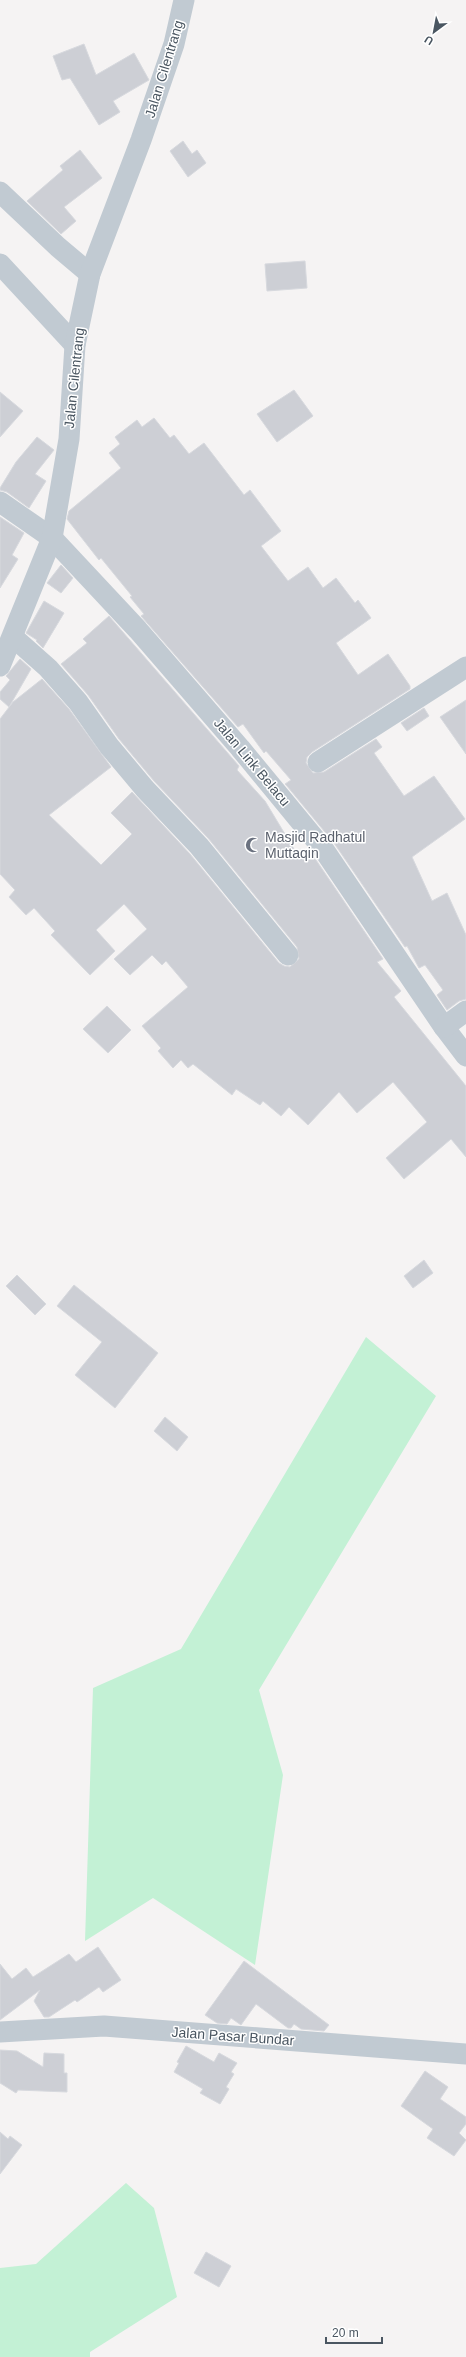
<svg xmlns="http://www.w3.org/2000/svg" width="466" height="2357" font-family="Helvetica,sans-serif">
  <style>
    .green { fill: #c3f1d5 }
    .building { fill: #cdcfd5; stroke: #d7d9de }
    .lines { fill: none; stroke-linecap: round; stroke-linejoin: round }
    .street { stroke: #c1cad2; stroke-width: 21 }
    .labels { text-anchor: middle; stroke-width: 3; stroke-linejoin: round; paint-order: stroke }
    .street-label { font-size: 14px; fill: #4a5661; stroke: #fff }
    .worship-label { font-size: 14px; fill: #5b616d; stroke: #fff; text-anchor: start }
  </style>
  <rect width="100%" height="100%" fill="#f5f3f3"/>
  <!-- green -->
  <g class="green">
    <path d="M 366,1337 L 436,1396 L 259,1690 L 283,1775 L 255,1965 L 153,1898 L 85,1941 L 93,1688 L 181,1649 Z"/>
    <path d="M 126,2183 L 154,2208 L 177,2297 L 90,2352 L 90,2357 L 0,2357 L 0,2268 L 36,2264 Z"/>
  </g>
  <!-- building -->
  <g class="building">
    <path d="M 84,44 L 96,75 L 134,53 L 149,80 L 113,101 L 120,112 L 99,125 L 70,78 L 62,80 L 53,56 Z"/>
    <path d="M 183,141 L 192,154 L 197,150 L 206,163 L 188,177 L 170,151 Z"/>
    <path d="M 80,150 L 102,178 L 64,207 L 76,221 L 61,234 L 27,201 L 63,170 L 60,166 Z"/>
    <path d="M 305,261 L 307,288 L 267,291 L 265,264 Z"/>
    <path d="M 294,390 L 313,416 L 277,442 L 257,414 Z"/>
    <path d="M 0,392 L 23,411 L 0,437 Z"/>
    <path d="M 154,418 L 170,438 L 174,435 L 189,454 L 204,443 L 244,495 L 250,490 L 281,531 L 261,546 L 288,581 L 308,567 L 323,588 L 336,578 L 355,603 L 358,600 L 371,618 L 336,643 L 358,675 L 388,654 L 410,686 L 410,689 L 312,752 L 307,757 L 306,763 L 313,773 L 324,772 L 376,739 L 382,747 L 374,753 L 404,796 L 434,776 L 465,819 L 412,857 L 432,901 L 447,893 L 466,935 L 466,999 L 459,1001 L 447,1010 L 437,995 L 443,990 L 425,965 L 419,968 L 407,946 L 405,947 L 334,843 L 287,786 L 285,784 L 291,780 L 266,751 L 264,753 L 243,724 L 238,727 L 141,616 L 144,614 L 130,597 L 132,596 L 101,558 L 99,560 L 67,519 L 69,511 L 121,468 L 109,453 L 120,444 L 115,437 L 137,420 L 142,427 Z"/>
    <path d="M 37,437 L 54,450 L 35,474 L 46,481 L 29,508 L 7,492 L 0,490 L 0,488 L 16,462 Z"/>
    <path d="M 0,517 L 24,533 L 12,555 L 18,559 L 0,588 Z"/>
    <path d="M 61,565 L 73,578 L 61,593 L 47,583 Z"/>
    <path d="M 44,601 L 64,613 L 43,648 L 36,641 L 37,640 L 26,633 Z"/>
    <path d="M 109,616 L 239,766 L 237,770 L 265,801 L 300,859 L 310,852 L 314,857 L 383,959 L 377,962 L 401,991 L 394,997 L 466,1086 L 466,1157 L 451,1139 L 404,1179 L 386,1158 L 427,1122 L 393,1082 L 357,1113 L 339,1092 L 308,1125 L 289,1107 L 281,1116 L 263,1101 L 260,1105 L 236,1089 L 232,1095 L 193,1064 L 188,1068 L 181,1060 L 173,1068 L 158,1051 L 161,1048 L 142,1026 L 188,987 L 166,961 L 162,965 L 152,955 L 130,975 L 114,959 L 147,929 L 124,904 L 96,930 L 115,951 L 90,975 L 51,935 L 55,931 L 34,908 L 26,915 L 9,897 L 15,890 L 0,874 L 0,719 L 13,702 L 42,679 L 69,709 L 111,767 L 49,815 L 101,865 L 132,834 L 111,813 L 132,792 L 190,854 L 279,963 L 284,966 L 290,967 L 299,959 L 297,947 L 208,838 L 154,781 L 119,739 L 88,695 L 61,664 L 87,643 L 83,639 Z"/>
    <path d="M 20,659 L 31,669 L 9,707 L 0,699 L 0,692 L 10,680 L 6,676 Z"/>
    <path d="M 466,700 L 466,754 L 440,717 Z"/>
    <path d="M 424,708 L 429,716 L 407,731 L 401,723 Z"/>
    <path d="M 107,1006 L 131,1030 L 108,1053 L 83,1029 Z"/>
    <path d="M 424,1260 L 433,1273 L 413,1288 L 404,1276 Z"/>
    <path d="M 17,1275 L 46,1304 L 35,1315 L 6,1286 Z"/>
    <path d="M 74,1285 L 158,1353 L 115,1408 L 75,1375 L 102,1342 L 57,1306 Z"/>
    <path d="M 165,1417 L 188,1437 L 177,1451 L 154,1431 Z"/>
    <path d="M 98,1947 L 121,1980 L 103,1992 L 99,1987 L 77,2002 L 75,2000 L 49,2017 L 44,2017 L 34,2001 L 40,1990 L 0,2020 L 0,1964 L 12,1979 L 26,1968 L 33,1977 L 69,1954 L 76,1962 Z"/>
    <path d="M 244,1961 L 329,2025 L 324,2031 L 301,2029 L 294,2024 L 291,2028 L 288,2028 L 256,2004 L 241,2025 L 231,2018 L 227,2024 L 217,2023 L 205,2015 Z"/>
    <path d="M 186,2046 L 214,2062 L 219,2053 L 237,2063 L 231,2072 L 234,2074 L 226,2087 L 229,2089 L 220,2104 L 200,2093 L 203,2089 L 174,2072 L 179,2063 L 177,2062 Z"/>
    <path d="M 0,2050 L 17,2051 L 43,2067 L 44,2053 L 64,2054 L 64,2073 L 67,2073 L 67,2092 L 18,2090 L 16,2093 L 0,2083 Z"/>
    <path d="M 425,2071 L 448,2087 L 440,2099 L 466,2117 L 466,2124 L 459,2133 L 466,2140 L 454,2156 L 427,2138 L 433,2129 L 401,2106 Z"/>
    <path d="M 0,2132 L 8,2139 L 10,2136 L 22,2145 L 0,2174 Z"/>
    <path d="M 206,2252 L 231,2266 L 219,2287 L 194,2273 Z"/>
  </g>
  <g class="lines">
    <!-- street -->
    <g class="street">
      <path d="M 0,192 L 58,247 L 90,274"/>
      <path d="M 0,264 L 75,345"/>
      <path d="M 0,502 L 52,538 L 138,630 L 240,748 L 324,850 L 444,1027 L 466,1056"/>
      <path d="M 13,637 L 48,668 L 78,702 L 109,746 L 145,789 L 199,846 L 288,955"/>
      <path d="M 0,666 L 52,538 L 69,439 L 75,345 L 90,274 L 141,140 L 174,44 L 184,0"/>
      <path d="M 318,762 L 466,667"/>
      <path d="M 444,1027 L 466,1011"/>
      <path d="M 0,2032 L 104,2026 L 466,2054"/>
    </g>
  </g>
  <!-- icons -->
  <defs>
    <g id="mosque-bare" transform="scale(1.2)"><path d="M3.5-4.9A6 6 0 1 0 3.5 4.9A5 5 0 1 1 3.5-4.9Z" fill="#6b7280" stroke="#fff" stroke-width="2.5" paint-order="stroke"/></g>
  </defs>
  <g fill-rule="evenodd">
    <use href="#mosque-bare" x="253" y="845"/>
  </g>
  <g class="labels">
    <!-- street labels -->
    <g class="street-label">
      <text transform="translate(164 69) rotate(-73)" y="5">Jalan Cilentrang</text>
      <text transform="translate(74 378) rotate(-84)" y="5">Jalan Cilentrang</text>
      <text transform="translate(252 762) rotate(50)" y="5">Jalan Link Belacu</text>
      <text transform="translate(233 2036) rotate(4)" y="5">Jalan Pasar Bundar</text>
    </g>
    <!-- worship labels -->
    <g class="worship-label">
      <text x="265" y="842">Masjid Radhatul<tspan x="265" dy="16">Muttaqin</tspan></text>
    </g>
  </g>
  <!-- north arrow -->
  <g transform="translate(434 32) rotate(212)" stroke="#ffffff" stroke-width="3" paint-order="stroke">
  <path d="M0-3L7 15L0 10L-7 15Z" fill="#4a5661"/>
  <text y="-6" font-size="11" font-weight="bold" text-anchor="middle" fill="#4a5661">U</text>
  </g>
  <!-- scale -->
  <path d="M326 2337v6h56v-6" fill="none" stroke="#4a5661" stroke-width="2"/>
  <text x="332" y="2337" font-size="12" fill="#4a5661" stroke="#ffffff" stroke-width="3" paint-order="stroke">20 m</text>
</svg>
